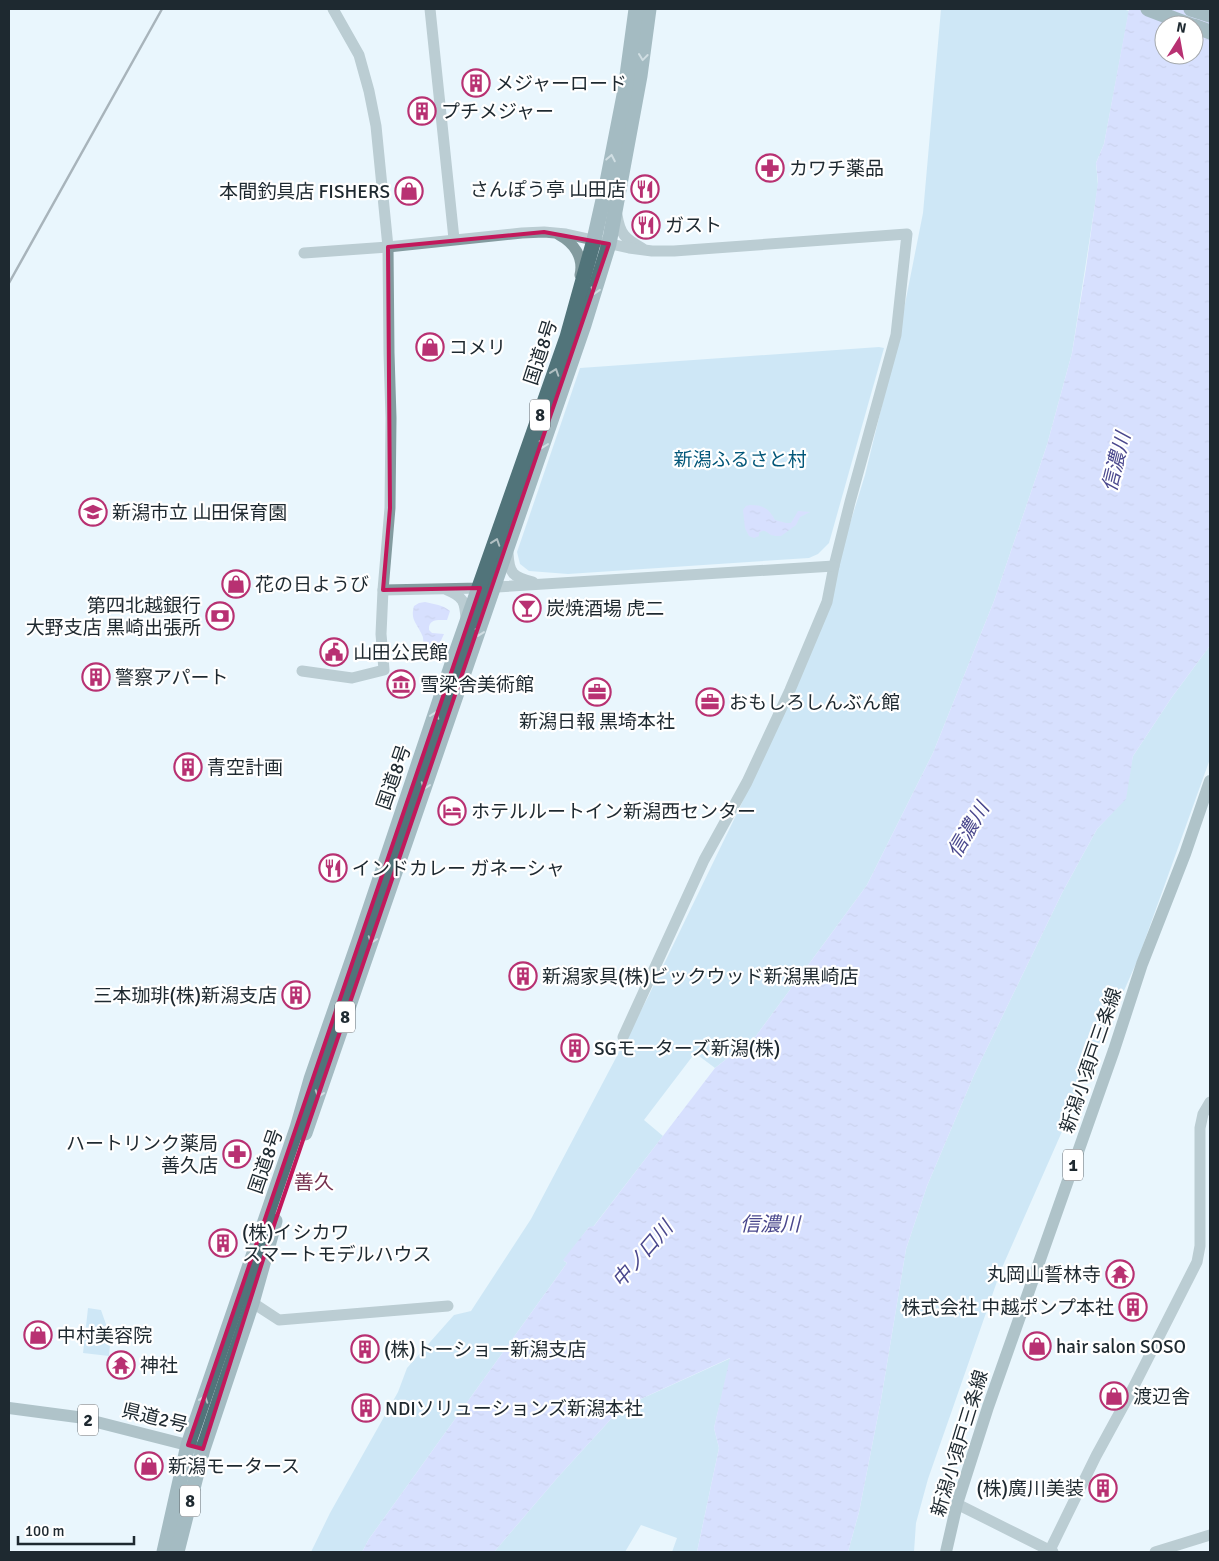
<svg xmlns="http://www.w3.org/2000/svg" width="1219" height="1561" font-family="Signika,'Noto Sans JP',sans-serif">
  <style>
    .green { fill: #aed6ed }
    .water { fill: url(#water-ripples); fill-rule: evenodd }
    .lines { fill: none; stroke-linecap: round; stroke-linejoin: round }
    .secondary { stroke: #839b9f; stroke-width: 11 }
    .primary { stroke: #68868b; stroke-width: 12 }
    .highway { stroke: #51747a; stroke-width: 15 }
    .rail { stroke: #5a656c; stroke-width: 2.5 }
    .oneway { stroke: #b1c0c3 }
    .marked { fill: none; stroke: #c2185b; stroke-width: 4; stroke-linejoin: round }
    .labels { text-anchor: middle; stroke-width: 4.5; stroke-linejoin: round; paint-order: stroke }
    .shield { fill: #fff; stroke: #62696e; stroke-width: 1 }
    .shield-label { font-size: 18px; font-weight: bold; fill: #1e2930 }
    .poi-label { font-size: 19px; fill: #1e2930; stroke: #fff; text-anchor: start }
    .street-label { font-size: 19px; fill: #1e2930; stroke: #fff }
    .park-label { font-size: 19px; fill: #035779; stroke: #fff }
    .water-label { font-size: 20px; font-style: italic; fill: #4a488d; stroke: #fff }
    .neighbourhood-label { font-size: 20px; fill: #74314e; stroke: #fff }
  </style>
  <defs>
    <pattern id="water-ripples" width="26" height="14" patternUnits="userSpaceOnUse" patternTransform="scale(1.25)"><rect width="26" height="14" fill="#c2c5ff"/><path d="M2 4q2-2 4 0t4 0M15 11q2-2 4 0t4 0" fill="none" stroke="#a6a9db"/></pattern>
  </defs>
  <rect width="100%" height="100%" fill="#e9f6fd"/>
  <!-- green -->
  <g class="green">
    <path d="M 941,9 L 1123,9 L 1129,11 L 1104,144 L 1096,163 L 1098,185 L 1072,353 L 1047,445 L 994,601 L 933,753 L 867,885 L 756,1036 L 715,1068 L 695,1053 L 644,1120 L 663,1136 L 593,1227 L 589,1227 L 564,1261 L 567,1263 L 369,1539 L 362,1552 L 311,1552 L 330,1513 L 398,1392 L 407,1368 L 454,1315 L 471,1311 L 531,1219 L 648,997 L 741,805 L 804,662 L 844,543 L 865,475 L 897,344 L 923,213 Z"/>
    <path d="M 879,347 L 884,348 L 829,543 L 818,554 L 809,558 L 568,574 L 529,571 L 520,564 L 517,552 L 580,368 Z"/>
    <path d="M 1210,642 L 1210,759 L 1138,959 L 1001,1270 L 928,1479 L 916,1523 L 914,1552 L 848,1552 L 859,1512 L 881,1400 L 906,1249 L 927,1186 L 974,1075 L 1062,893 L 1097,829 L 1123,801 L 1133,756 L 1172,697 L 1209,647 Z"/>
    <path d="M 88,1308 L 101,1310 L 109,1333 L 111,1335 L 109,1356 L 83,1353 Z"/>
    <path d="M 731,1358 L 714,1428 L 719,1448 L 697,1552 L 672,1552 L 677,1538 L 641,1525 L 625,1552 L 494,1552 L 558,1477 L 621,1408 Z"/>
  </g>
  <!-- water -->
  <g class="water">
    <path d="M 1129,9 L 1210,9 L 1210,642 L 1209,647 L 1172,697 L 1133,756 L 1126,799 L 1097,829 L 1062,893 L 974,1075 L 927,1186 L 906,1249 L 881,1400 L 859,1512 L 848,1552 L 697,1552 L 719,1448 L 714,1428 L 730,1358 L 621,1408 L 558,1477 L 494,1552 L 362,1552 L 369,1539 L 567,1263 L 563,1260 L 589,1227 L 594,1226 L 715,1068 L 756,1036 L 867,885 L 933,753 L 994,601 L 1047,445 L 1072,353 L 1086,268 L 1098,182 L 1096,163 L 1104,144 ZM 1164,25 L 1194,25 L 1194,55 L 1164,55 Z"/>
    <path d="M 750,505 C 764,505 769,509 775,520 L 786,523 L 791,523 L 798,511 L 810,512 L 800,517 L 796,525 L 781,536 C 778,536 774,536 771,535 C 766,532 765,528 759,533 L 759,536 L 754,538 L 749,536 L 745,528 L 743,510 L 746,506 Z"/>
    <path d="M 425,602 C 434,604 443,605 450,611 L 447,620 C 439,620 428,618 429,630 L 432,633 L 444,634 L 437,649 L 424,648 C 423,644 424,638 422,635 C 417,623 410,620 414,606 L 419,603 Z"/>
  </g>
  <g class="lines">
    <!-- secondary -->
    <g class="secondary">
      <path d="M 430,9 L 454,239"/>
      <path d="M 617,215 C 620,234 625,239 642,248"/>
      <path d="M 559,235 C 574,243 584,257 580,275"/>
      <path d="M 304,253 L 388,247 L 522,233 L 544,232 L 566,234 L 629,248 L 652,251 L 674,251 L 907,234 L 896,335 L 850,502 L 834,566 L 827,602 L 790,690 L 747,782 L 704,860 L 623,1037"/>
      <path d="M 508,553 C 509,574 513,577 533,582"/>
      <path d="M 383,590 L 480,588 L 834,566"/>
      <path d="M 447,590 C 464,597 465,602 466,619"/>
      <path d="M 302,671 L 352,678 L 384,670 L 381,634 L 383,590 L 390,508 L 391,418 L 389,353 L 388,247 L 376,126 L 369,91 L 359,55 L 333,9"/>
      <path d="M 247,1299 L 279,1320 L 448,1306"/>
      <path d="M 957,1504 L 1053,1552"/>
      <path d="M 1049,1552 L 1096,1456 L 1132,1390 L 1197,1262 L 1200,1246 L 1200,1128 L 1203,1114 L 1210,1102"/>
      <path d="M 1155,1552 L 1210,1535"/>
    </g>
    <!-- primary -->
    <g class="primary">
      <path d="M 9,1408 L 77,1417 L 203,1449"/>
      <path d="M 946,1552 L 957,1504 L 988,1407 L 1114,1050 L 1142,964 L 1185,854 L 1210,781"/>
    </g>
    <!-- highway -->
    <g class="highway">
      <path d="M 1148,9 L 1190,25"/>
      <path d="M 1191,9 L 1210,15"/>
      <path d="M 1194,26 L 1210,32"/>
      <path d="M 305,1133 L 584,325 L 609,244 L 640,76 L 649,9"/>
      <path d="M 164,1552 L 188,1445 L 297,1128 L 311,1079 L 359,941 L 451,667 L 567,337 L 594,240 L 607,182 L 625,90 L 636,9"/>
      <path d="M 177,1552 L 203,1449 L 252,1303 L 275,1221"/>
    </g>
    <!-- rail -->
    <path class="rail" d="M 9,283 L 162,9"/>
  </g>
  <!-- one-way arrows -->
  <defs><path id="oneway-chevron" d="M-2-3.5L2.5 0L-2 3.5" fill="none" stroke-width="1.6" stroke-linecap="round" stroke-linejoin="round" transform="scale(1.25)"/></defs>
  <g class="oneway">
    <use href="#oneway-chevron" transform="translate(643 57) rotate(97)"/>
    <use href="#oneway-chevron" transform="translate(611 158) rotate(-79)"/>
    <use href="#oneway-chevron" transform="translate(595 291) rotate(107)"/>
    <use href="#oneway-chevron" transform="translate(555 372) rotate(-71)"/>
    <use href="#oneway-chevron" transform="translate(543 445) rotate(109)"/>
    <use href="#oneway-chevron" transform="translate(496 542) rotate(-71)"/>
    <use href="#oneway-chevron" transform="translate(479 633) rotate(109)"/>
    <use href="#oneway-chevron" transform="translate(435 715) rotate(-71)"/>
    <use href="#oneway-chevron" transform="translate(425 786) rotate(109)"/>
    <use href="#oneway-chevron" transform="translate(372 940) rotate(109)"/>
    <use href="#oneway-chevron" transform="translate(319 1094) rotate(109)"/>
    <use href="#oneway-chevron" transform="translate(204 1399) rotate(-71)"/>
  </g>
  <!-- marked area -->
  <path d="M0 0H1219V1561H0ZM 544,232 L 609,244 L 275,1222 L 203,1449 L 188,1445 L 480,588 L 383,590 L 390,508 L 388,247 Z" fill="#e9f6fd" fill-opacity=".55" fill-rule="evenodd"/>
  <path class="marked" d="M 544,232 L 609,244 L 275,1222 L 203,1449 L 188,1445 L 480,588 L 383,590 L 390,508 L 388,247 Z"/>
  <!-- icons -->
  <defs>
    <g id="building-ring" transform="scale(1.4375)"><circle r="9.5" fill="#fff" stroke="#b83172" stroke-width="1.5"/><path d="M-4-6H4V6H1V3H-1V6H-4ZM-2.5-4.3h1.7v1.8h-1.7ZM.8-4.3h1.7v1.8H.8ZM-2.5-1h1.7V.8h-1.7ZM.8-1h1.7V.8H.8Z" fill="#b83172"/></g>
    <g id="pharmacy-ring" transform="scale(1.4375)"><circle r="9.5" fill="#fff" stroke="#b83172" stroke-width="1.5"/><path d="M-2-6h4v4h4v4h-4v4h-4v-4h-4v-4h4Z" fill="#b83172"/></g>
    <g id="restaurant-ring" transform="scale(1.4375)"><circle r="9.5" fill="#fff" stroke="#b83172" stroke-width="1.5"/><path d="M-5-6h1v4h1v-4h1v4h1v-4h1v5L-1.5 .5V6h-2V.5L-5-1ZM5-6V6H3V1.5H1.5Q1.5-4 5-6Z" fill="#b83172"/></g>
    <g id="shop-ring" transform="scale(1.4375)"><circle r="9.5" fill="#fff" stroke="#b83172" stroke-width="1.5"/><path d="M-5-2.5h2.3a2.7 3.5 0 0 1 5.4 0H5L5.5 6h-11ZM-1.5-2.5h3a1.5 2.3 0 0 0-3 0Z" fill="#b83172"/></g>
    <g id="school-ring" transform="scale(1.4375)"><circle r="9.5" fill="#fff" stroke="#b83172" stroke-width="1.5"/><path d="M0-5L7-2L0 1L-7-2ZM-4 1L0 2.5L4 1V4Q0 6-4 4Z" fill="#b83172"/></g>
    <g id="bar-ring" transform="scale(1.4375)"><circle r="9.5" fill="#fff" stroke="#b83172" stroke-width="1.5"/><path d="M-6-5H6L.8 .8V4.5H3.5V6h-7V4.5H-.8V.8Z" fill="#b83172"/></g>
    <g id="bank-ring" transform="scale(1.4375)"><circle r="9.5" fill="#fff" stroke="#b83172" stroke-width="1.5"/><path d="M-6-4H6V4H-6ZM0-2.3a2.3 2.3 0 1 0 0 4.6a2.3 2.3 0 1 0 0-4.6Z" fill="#b83172"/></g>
    <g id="civic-ring" transform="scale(1.4375)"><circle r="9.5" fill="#fff" stroke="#b83172" stroke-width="1.5"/><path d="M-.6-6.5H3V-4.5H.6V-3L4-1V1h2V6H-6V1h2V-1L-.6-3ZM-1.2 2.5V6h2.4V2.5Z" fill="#b83172"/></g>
    <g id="museum-ring" transform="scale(1.4375)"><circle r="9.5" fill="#fff" stroke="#b83172" stroke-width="1.5"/><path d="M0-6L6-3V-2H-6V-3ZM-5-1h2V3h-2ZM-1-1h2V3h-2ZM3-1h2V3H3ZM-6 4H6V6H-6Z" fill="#b83172"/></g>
    <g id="office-ring" transform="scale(1.4375)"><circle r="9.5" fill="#fff" stroke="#b83172" stroke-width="1.5"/><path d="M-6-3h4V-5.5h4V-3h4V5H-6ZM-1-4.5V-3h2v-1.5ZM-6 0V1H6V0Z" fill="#b83172"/></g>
    <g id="hotel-ring" transform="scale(1.4375)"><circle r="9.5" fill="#fff" stroke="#b83172" stroke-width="1.5"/><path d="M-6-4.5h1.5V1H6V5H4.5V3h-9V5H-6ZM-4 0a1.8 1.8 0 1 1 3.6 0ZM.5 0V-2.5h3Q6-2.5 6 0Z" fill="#b83172"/></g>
    <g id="temple-ring" transform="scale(1.4375)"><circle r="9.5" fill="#fff" stroke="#b83172" stroke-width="1.5"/><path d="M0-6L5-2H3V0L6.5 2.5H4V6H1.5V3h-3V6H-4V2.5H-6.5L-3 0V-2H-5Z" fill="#b83172"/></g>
  </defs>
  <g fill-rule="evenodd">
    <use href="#building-ring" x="476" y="83"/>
    <use href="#building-ring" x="422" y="111"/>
    <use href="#pharmacy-ring" x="770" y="168"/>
    <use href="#restaurant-ring" x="645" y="189"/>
    <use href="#shop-ring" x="409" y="191"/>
    <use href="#restaurant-ring" x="646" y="225"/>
    <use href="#shop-ring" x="430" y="347"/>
    <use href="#school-ring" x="93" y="512"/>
    <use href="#shop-ring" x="236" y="584"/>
    <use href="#bar-ring" x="527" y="608"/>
    <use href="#bank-ring" x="220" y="616"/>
    <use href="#civic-ring" x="334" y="652"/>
    <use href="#building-ring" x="96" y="677"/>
    <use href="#museum-ring" x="401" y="684"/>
    <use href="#office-ring" x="597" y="692"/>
    <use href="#office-ring" x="710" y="702"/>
    <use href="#building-ring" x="188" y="767"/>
    <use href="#hotel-ring" x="452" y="811"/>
    <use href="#restaurant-ring" x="333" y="868"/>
    <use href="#building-ring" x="523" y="976"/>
    <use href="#building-ring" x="296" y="995"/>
    <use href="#building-ring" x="575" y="1048"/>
    <use href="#pharmacy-ring" x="237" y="1154"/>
    <use href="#building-ring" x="223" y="1243"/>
    <use href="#temple-ring" x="1120" y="1274"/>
    <use href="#building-ring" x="1133" y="1307"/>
    <use href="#shop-ring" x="38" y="1335"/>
    <use href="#shop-ring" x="1037" y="1346"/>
    <use href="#building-ring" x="365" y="1349"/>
    <use href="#temple-ring" x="121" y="1365"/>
    <use href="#shop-ring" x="1114" y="1396"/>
    <use href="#building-ring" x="366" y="1408"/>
    <use href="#shop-ring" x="149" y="1466"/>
    <use href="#building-ring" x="1103" y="1488"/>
  </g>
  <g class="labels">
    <!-- shield labels -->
    <g class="shield">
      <rect x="530" y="399.5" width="20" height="31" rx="4"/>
      <rect x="335" y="1001.5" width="20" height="31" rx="4"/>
      <rect x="1063" y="1149.5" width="20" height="31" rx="4"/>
      <rect x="78" y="1404.5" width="20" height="31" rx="4"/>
      <rect x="180" y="1485.5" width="20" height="31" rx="4"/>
    </g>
    <g class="shield-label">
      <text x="540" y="421">8</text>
      <text x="345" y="1023">8</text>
      <text x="1073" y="1171">1</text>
      <text x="88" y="1426">2</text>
      <text x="190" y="1507">8</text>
    </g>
    <!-- poi labels -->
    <g class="poi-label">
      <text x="495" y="90">メジャーロード</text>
      <text x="441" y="118">プチメジャー</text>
      <text x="789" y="175">カワチ薬品</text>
      <text x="626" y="196" text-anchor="end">さんぽう亭 山田店</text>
      <text x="390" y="198" text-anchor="end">本間釣具店 FISHERS</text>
      <text x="665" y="232">ガスト</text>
      <text x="449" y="354">コメリ</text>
      <text x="112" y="519">新潟市立 山田保育園</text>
      <text x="255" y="591">花の日ようび</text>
      <text x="201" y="612" text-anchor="end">第四北越銀行<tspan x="201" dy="22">大野支店 黒崎出張所</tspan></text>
      <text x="546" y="615">炭焼酒場 虎二</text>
      <text x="353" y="659">山田公民館</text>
      <text x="115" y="684">警察アパート</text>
      <text x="420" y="691">雪梁舎美術館</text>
      <text x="729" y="709">おもしろしんぶん館</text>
      <text x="597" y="728" text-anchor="middle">新潟日報 黒埼本社</text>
      <text x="207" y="774">青空計画</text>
      <text x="471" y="818">ホテルルートイン新潟西センター</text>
      <text x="352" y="875">インドカレー ガネーシャ</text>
      <text x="542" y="983">新潟家具(株)ビックウッド新潟黒崎店</text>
      <text x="277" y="1002" text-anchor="end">三本珈琲(株)新潟支店</text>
      <text x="594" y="1055">SGモーターズ新潟(株)</text>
      <text x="218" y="1150" text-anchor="end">ハートリンク薬局<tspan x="218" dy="22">善久店</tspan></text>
      <text x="242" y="1239">(株)イシカワ<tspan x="242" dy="22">スマートモデルハウス</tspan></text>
      <text x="1101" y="1281" text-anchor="end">丸岡山誓林寺</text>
      <text x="1114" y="1314" text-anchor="end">株式会社 中越ポンプ本社</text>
      <text x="57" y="1342">中村美容院</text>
      <text x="1056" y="1353">hair salon SOSO</text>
      <text x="384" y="1356">(株)トーショー新潟支店</text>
      <text x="140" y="1372">神社</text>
      <text x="1133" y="1403">渡辺舎</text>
      <text x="385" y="1415">NDIソリューションズ新潟本社</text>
      <text x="168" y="1473">新潟モータース</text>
      <text x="1084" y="1495" text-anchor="end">(株)廣川美装</text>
    </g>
    <!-- street labels -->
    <g class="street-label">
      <text transform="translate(540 352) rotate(-72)" y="7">国道8号</text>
      <text transform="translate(393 777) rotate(-71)" y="7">国道8号</text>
      <text transform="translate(1090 1060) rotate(-71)" y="7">新潟小須戸三条線</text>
      <text transform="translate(265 1161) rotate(-71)" y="7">国道8号</text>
      <text transform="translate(155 1417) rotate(14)" y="7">県道2号</text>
      <text transform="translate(959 1443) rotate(-73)" y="7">新潟小須戸三条線</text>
    </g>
    <!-- park labels -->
    <g class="park-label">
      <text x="740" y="466">新潟ふるさと村</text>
    </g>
    <!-- water labels -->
    <g class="water-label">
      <text transform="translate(1116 462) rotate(-76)" y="7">信濃川</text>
      <text transform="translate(968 830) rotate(-59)" y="7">信濃川</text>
      <text x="770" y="1231">信濃川</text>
      <text transform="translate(642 1254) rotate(-49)" y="7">中ノ口川</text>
    </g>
    <!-- neighbourhood labels -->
    <g class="neighbourhood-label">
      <text x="314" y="1189">善久</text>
    </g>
  </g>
  <!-- border -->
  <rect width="1219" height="1561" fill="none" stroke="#1e2930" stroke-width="20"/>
  <!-- north arrow -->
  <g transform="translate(1179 40) rotate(11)"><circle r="24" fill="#ffffff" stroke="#a5a9ac"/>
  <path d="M0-4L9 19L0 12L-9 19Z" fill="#b83172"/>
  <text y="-8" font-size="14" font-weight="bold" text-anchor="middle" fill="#1e2930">N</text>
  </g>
  <!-- scale -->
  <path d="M18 1536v8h116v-8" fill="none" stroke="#1e2930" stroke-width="2.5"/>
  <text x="25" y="1536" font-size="15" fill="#1e2930" stroke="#ffffff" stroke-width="4" paint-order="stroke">100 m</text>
</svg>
